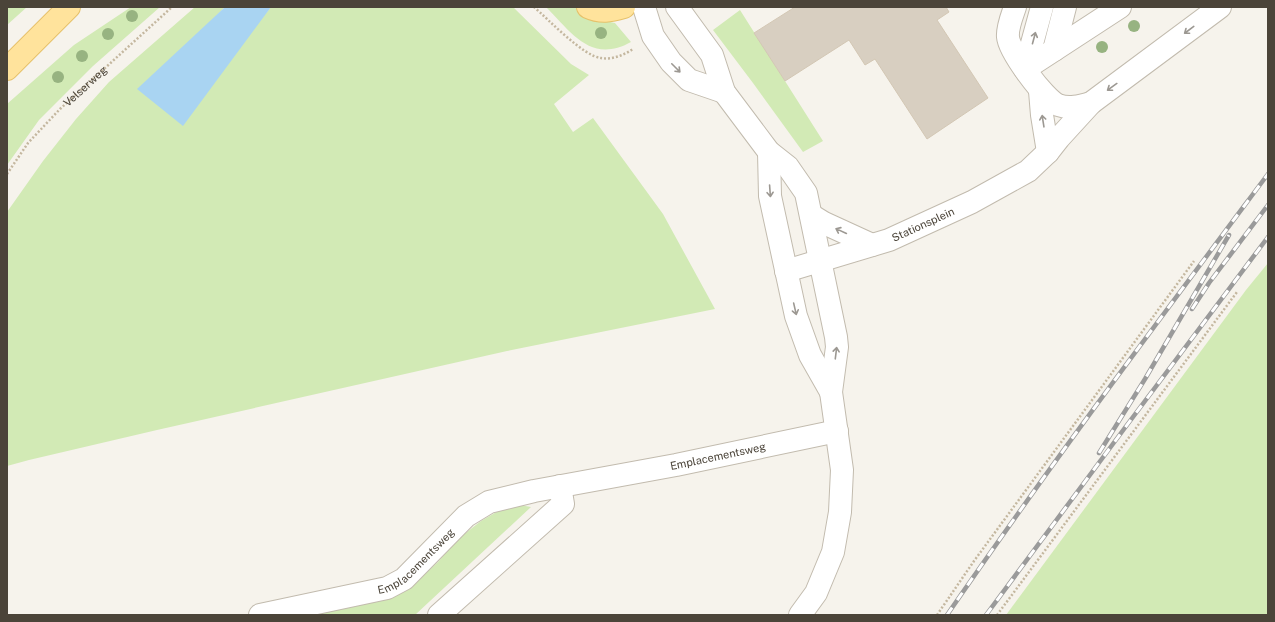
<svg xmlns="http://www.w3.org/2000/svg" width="1275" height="622" font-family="'Public Sans',sans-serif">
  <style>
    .green { fill: #d2eab5 }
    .water { fill: #a9d4f2 }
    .building { fill: #d8cfc1; stroke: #d3c7b4 }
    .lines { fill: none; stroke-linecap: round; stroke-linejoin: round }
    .minor-casing { stroke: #c2bbae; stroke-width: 24 }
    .major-casing { stroke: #e6c16a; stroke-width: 24 }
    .path { stroke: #c4b79f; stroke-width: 2.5; stroke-dasharray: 2 2; stroke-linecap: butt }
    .minor { stroke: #fff; stroke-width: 22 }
    .major { stroke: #ffe39c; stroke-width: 22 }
    .rail-casing { stroke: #9a9a9a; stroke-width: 4.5 }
    .rail { stroke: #fff; stroke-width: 3; stroke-dasharray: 9; stroke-linecap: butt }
    .tree { fill: #97b381 }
    .oneway { stroke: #9c9892 }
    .labels { text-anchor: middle; stroke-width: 3; stroke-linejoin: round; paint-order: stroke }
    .street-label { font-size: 11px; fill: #4b4439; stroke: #fff }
  </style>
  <rect width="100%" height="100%" fill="#f6f3ec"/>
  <!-- green -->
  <g class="green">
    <path d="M 9,7 L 27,7 L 7,25 L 7,8 Z"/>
    <path d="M 131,7 L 160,7 L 93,66 L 39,120 L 7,165 L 7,104 L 74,45 Z"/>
    <path d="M 195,7 L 225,7 L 206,26 L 262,18 L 271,7 L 513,7 L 571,64 L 589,75 L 554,104 L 573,132 L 593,118 L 663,214 L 715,309 L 507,351 L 157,430 L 29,460 L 7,466 L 7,212 L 43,161 L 76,119 L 109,82 Z"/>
    <path d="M 546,7 L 576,7 L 596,19 L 615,23 L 631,42 C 591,64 572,33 546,7 Z"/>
    <path d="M 740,10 L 823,141 L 803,152 L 753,83 L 713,30 Z"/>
    <path d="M 1268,263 L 1268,615 L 1006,615 L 1246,290 Z"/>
    <path d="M 520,505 L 531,507 L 415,615 L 303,615 L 415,583 L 438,562 L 458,539 L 481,521 L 500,510 Z"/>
  </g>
  <!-- water -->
  <path class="water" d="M 225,7 L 271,7 L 183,126 L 137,89 Z"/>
  <!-- building -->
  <path class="building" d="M 795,7 L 946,7 L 949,12 L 937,20 L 988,98 L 927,139 L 875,59 L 865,65 L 849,40 L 785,81 L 754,33 Z"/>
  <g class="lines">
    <!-- minor casing -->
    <g class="minor-casing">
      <g id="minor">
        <path d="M 644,7 L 653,36 L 671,62 L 689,80 L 724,92"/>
        <path d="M 677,7 L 712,55 L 724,92 L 769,152 L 788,167 L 806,193 L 836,337 L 837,347 L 831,392 L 842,470 L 840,512 L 833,552 L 816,593 L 800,615"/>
        <path d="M 1015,7 C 1012,16 1007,28 1008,37 C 1009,51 1044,99 1058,105 C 1069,109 1080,106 1091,103"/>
        <path d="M 1054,50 L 1065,7"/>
        <path d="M 1025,69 L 1120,7"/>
        <path d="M 1025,69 L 1042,7"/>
        <path d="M 1040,91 L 1042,115 L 1048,152"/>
        <path d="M 769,152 L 770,196 L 796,316 L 810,355 L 831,392"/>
        <path d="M 811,215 L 824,223 L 872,245"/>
        <path id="s2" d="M 786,271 L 889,240 L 972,202 L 1028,171 L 1048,152 L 1059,138 L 1091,103 L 1220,7"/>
        <path id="s3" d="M 260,615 L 387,588 L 404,579 L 466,516 L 489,502 L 534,491 L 676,465 L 837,431"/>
        <path d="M 439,615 L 563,504 L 560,486"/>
      </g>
    </g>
    <!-- major casing -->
    <g class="major-casing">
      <g id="major">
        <path d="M 588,7 C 601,13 610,11 624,7"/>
        <path d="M 7,69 L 69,7"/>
      </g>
    </g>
    <!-- path -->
    <g class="path">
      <path d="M 534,7 C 549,20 583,56 601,58 C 612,60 624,55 633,49"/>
      <path id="s1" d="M 7,174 L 28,143 L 60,109 L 172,7"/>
      <path d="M 937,615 L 974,561 L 1194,261"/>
      <path d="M 997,615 L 1237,292"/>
    </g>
    <!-- minor -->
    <use href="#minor" class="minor"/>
    <!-- major -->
    <use href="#major" class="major"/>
    <!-- rail casing -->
    <g class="rail-casing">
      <g id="rail">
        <path d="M 1192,309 L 1209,283 L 1268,205"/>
        <path d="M 1099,453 L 1145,379 L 1229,235"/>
        <path d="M 947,615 C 1050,465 1159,320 1268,174"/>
        <path d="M 986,615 L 1124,429 L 1268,237"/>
      </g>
    </g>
    <!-- rail -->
    <use href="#rail" class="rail"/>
  </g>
  <!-- trees -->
  <g class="tree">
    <circle cx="132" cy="16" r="6"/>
    <circle cx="1134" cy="26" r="6"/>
    <circle cx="601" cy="33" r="6"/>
    <circle cx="108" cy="34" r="6"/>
    <circle cx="1102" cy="47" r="6"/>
    <circle cx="82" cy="56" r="6"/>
    <circle cx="58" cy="77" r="6"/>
  </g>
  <!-- one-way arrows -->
  <defs><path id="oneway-shaft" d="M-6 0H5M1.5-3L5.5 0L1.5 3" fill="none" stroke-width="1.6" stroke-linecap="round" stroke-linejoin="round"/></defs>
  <g class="oneway">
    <use href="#oneway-shaft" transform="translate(1189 30) rotate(143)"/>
    <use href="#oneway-shaft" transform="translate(1034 38) rotate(-75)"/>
    <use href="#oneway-shaft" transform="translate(676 68) rotate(45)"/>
    <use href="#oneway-shaft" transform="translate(1112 87) rotate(144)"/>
    <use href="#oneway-shaft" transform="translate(1043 121) rotate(-99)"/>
    <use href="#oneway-shaft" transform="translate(770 191) rotate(86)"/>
    <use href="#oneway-shaft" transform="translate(841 231) rotate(-155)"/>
    <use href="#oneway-shaft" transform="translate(795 309) rotate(77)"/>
    <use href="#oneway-shaft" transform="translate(836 353) rotate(-83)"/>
  </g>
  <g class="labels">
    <!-- street labels -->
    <g class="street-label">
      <text dy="4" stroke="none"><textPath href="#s1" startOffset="118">Velserweg</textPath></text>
      <text dy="4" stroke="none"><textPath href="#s2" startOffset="145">Stationsplein</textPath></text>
      <text dy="4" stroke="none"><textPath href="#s3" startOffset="498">Emplacementsweg</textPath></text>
      <text dy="4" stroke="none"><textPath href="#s3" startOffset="169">Emplacementsweg</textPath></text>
    </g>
  </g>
  <!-- border -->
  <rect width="1275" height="622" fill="none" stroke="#4b4439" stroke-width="16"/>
</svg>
